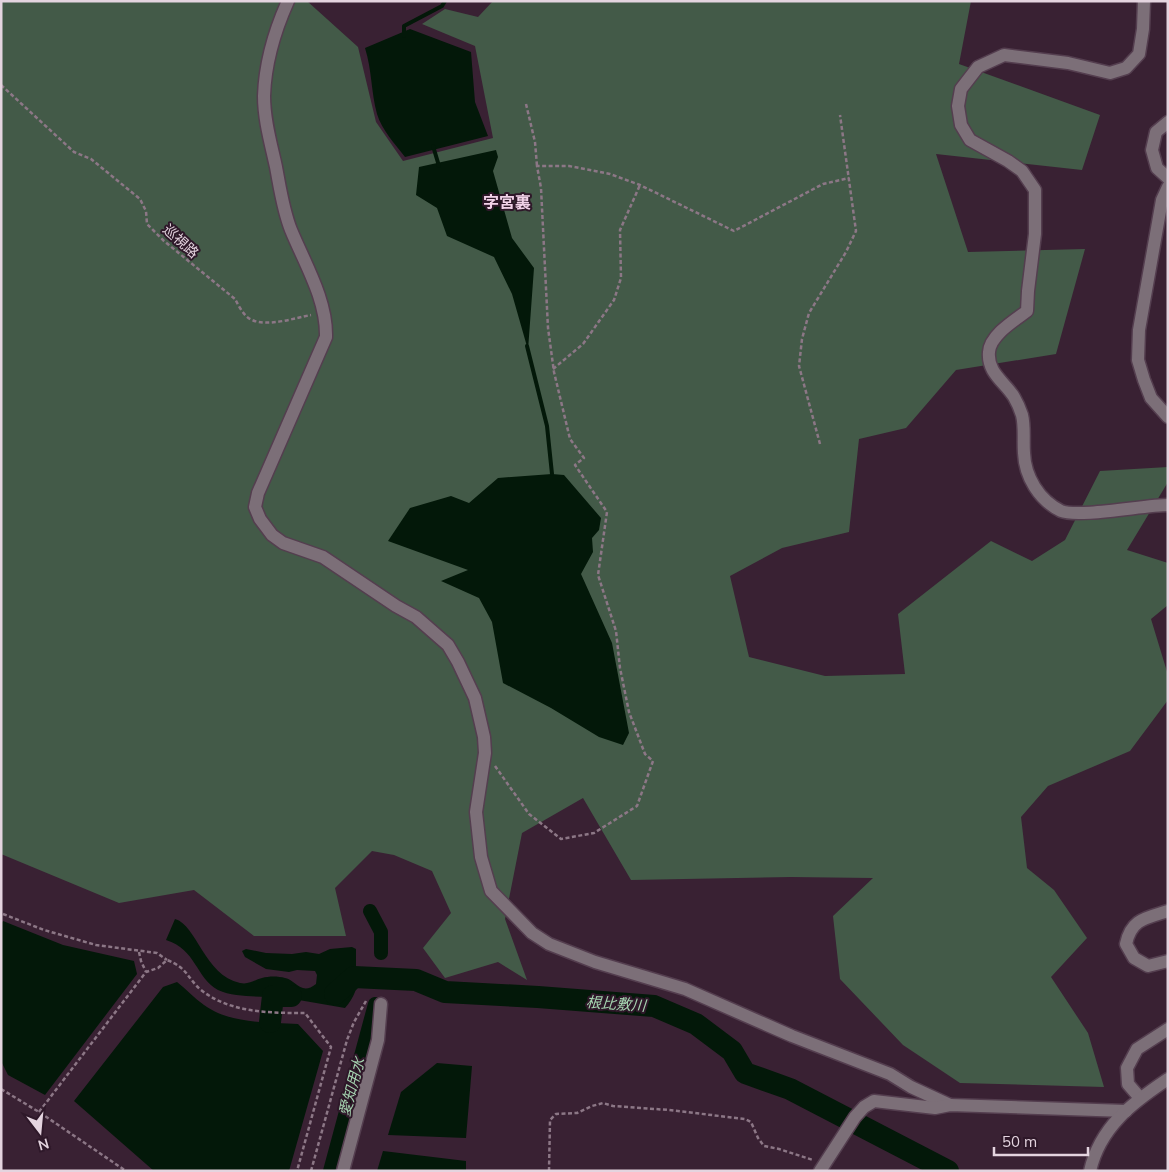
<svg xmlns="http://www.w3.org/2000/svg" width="1169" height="1172" font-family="Mulish,'Noto Sans JP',sans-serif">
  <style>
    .forest { fill: #435a48 }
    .water { fill: #031809 }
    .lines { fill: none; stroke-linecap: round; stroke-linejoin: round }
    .stream { stroke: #031809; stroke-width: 4 }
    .canal { stroke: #031809; stroke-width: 14 }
    .river { stroke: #031809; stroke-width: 22 }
    .minor-casing { stroke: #543e4f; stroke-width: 15 }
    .path { stroke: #8c7786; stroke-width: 2.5; stroke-dasharray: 4 2.5; stroke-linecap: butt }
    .minor { stroke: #7c6f78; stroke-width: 12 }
    .labels { text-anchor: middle; stroke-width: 4; stroke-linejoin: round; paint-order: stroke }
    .street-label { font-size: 14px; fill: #e4d4df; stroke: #2e1829 }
    .water-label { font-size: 15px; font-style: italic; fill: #a5d4b0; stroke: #2e1829 }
    .quarter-label { font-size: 16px; font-weight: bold; fill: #f1d2e8; stroke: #2e1829 }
  </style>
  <rect width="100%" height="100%" fill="#392133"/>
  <!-- forest -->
  <path class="forest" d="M 1,1 L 307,1 L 358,47 L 376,122 L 403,161 L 493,138 L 475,46 L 422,24 L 445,9 L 478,17 L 493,1 L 971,1 L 959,64 L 1100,115 L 1082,170 L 936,154 L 968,252 L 1085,249 L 1056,354 L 956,370 L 906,428 L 859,439 L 849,532 L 782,548 L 730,576 L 749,657 L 825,676 L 905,674 L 898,614 L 991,541 L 1032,561 L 1065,540 L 1100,471 L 1168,467 L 1168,482 L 1127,550 L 1168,563 L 1168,605 L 1151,619 L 1168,675 L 1168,700 L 1130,751 L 1048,786 L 1021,817 L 1027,868 L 1054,890 L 1087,938 L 1051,977 L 1088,1033 L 1104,1087 L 960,1083 L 903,1045 L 840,979 L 833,916 L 873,878 L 791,877 L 631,880 L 583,798 L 522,833 L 505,919 L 527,980 L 498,962 L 445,978 L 423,948 L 451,913 L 432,871 L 394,855 L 372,851 L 335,888 L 346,936 L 254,936 L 194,890 L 119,903 L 1,854 Z"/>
  <!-- water -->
  <g class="water">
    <path d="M 410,29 L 471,52 L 475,102 L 488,136 L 405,157 C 395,144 382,130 377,114 C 371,92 372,70 365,48 Z"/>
    <path d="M 496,150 L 498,157 L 493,171 L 512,238 L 534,268 L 528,350 L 512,294 L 494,257 L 447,236 L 437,208 L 416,195 L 419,167 Z"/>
    <path d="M 552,474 L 564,475 L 601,518 L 599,530 L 592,538 L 593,552 L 581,574 L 612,643 L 629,733 L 623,745 L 599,737 L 551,708 L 503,683 L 492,622 L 479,598 L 441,581 L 468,570 L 388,541 L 410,508 L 451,496 L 469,503 L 498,478 Z"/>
    <path d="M 175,919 C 197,925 204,975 240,983 C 249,985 254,980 262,978 C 269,976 278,976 285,978 C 296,980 301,996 316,984 L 317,975 L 315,971 L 297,970 L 289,972 L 266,969 L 245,957 L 242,951 L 246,949 L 266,953 L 292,954 L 306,952 L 319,954 L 330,949 L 352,947 L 356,949 L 356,972 L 359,973 C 358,987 354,998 345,1008 L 293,999 L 279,1000 L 277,1008 L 268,1006 L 268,997 C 253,996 233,997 218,990 C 196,978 196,949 166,940 Z"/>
    <path d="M 3,921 L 63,945 L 134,961 L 137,974 L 45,1095 L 8,1075 L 1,1061 L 1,924 Z"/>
    <path d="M 177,982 C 186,989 194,998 204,1005 C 230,1024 267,1022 298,1024 L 323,1051 L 289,1171 L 154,1171 L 74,1101 L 163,987 Z"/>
    <path d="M 437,1063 L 472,1066 L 466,1138 L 388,1135 L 401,1092 Z"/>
    <path d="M 383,1151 L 466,1161 L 466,1171 L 377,1171 Z"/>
  </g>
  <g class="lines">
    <!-- stream -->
    <g class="stream">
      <path d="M 404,36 L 404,26 L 442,6 L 445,1"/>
      <path d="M 433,146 L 439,166"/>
      <path d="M 527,346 L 547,426 L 552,474"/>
    </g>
    <!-- canal -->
    <g class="canal">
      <path d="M 370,911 L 381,932 L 381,953"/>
      <path d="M 330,1171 L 375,1004"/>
    </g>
    <!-- river -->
    <g class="river">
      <path d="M 335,994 L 354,977 L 416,980 L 445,992 L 538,997 L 654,1006 L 696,1024 L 732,1051 L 745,1073 L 790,1089 L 948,1171"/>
      <path d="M 270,1022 L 273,996 L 291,996"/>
    </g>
    <!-- minor casing -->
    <g class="minor-casing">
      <g id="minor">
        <path d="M 288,1 C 275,30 265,65 264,96 C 264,120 271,144 276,167 C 280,188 283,210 291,230 C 305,264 327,300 326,337 L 258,493 L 255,507 L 260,519 L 272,535 L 283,543 L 323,557 L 396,606 L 416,617 L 448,645 L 458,662 L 475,698 L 484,737 L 485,753 L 476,812 L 481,857 L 491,891 L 532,933 L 549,944 L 595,962 L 685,989 L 792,1036 L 890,1074 L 911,1087 L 950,1105"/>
        <path d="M 1144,1 L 1143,29 L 1139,54 L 1126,68 L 1110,73 L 1068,63 L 1004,55 L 978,67 L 961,89 L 958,106 L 961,125 L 970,140 L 1008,161 L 1022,171 L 1035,190 L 1035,234 L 1028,291 L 1027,311 C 1015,320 990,335 989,352 C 987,373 1005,382 1014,397 C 1017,402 1020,409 1022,415 C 1025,427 1023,440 1024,453 C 1025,477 1039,500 1061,511 C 1079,518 1145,505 1168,505"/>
        <path d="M 1168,122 L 1156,132 L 1152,150 L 1157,168 L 1168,178"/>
        <path d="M 1168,187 L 1162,200 L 1139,330 L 1138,360 L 1144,380 L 1151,398 L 1168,417"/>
        <path d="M 1168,911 C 1146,918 1131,919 1126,944 L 1134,958 L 1148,966 L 1168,961"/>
        <path d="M 1140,1098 L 1128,1084 L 1127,1068 L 1137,1049 L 1168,1029"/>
        <path d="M 343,1171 L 378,1040 L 381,1004"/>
        <path d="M 820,1171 L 855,1117 L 864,1107 L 874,1101 L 935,1108 L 950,1105 L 1126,1111"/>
        <path d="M 1090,1171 C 1100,1127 1132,1103 1168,1079"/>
      </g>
    </g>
    <!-- path -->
    <g class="path">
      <path d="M 1,85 L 74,152 L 91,159 L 140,199 L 146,211 L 147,224 L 164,241 L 235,299 C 239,306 244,317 252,320 C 268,327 295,318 311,315"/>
      <path d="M 526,104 L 535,142 L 537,166"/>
      <path d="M 553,369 L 583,344 L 614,300 L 621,278 L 620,230 L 640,185"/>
      <path d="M 820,444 L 799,366 L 802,339 L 809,313 L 846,252 L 856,231 L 840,115"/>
      <path d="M 495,766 L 529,814 L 561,839 L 594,833 L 637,806 L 653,761 L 645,754 L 629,712 L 620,668 L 616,631 L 598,575 L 607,512 L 575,465 L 584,458 L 570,439 L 554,372 L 548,328 L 541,188 L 537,166 L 569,166 L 610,174 L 640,185 L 734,231 L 823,184 L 849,178"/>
      <path d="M 3,914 L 44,930 L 96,945 L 157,953 L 167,960"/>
      <path d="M 139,952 L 141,961 L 146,972"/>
      <path d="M 1,1089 L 39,1112 L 126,1171"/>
      <path d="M 39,1112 L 146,972 L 158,968 L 167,960 C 188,968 187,978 201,990 C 230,1013 270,1013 305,1013 L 331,1047 L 297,1171"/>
      <path d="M 311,1171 L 347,1040 L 354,1022 L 366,1001"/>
      <path d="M 549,1171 L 550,1120 L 556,1114 L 577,1113 L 592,1106 L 603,1103 L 613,1106 L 669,1110 L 745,1119 L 751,1122 L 758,1138 L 764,1146 L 779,1149 L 813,1160"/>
    </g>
    <!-- minor -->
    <use href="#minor" class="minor"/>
  </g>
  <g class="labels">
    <!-- street labels -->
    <g class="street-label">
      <text transform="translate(181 241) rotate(42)" y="5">巡視路</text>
    </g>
    <!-- water labels -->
    <g class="water-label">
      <text transform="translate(616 1004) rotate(4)" y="5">根比敷川</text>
      <text transform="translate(352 1087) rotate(-75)" y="5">愛知用水</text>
    </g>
    <!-- quarter labels -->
    <g class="quarter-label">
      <text x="507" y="208">字宮裏</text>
    </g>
  </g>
  <!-- border -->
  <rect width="1169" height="1172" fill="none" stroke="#e4d4df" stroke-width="5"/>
  <!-- north arrow -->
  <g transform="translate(40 1132) rotate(164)" stroke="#2e1829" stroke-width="4" paint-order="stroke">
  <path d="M0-4L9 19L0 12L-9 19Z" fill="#e4d4df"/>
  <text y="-8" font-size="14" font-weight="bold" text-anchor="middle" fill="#e4d4df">N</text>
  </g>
  <!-- scale -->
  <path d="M994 1147v8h94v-8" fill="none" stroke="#e4d4df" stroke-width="2.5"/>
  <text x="1002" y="1147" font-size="15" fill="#e4d4df" stroke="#2e1829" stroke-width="4" paint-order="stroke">50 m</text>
</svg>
